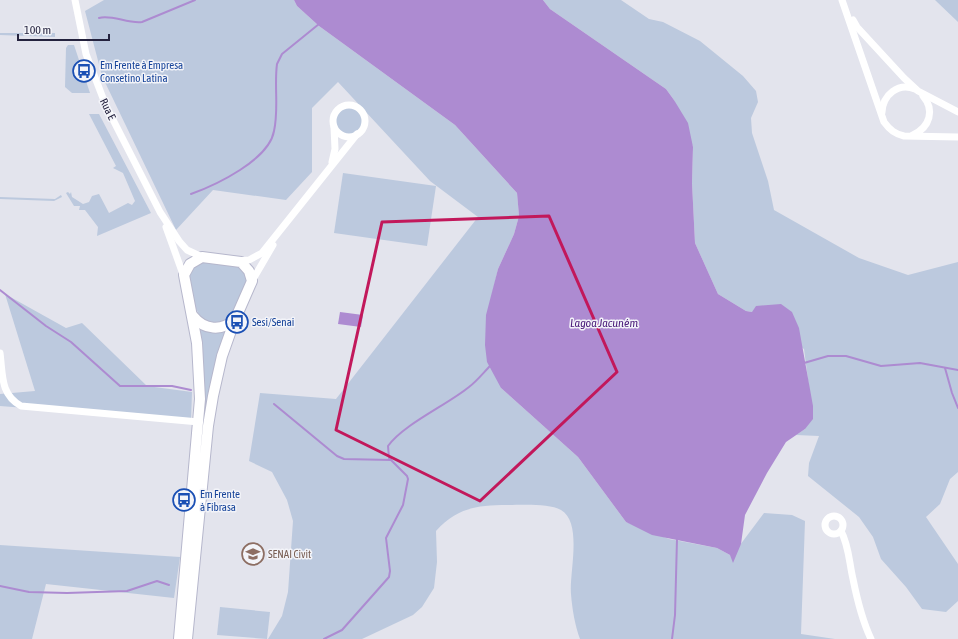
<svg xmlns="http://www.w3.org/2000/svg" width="958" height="639" font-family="'Asap Condensed',sans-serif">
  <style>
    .green { fill: #bcc9de }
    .water { fill: #ad8bd1 }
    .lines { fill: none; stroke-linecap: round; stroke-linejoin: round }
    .stream { stroke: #ad8bd1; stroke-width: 2 }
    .secondary-casing { stroke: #b6b7cc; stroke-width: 12 }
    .street { stroke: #fff; stroke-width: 7 }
    .secondary { stroke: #fff; stroke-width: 10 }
    .marked { fill: none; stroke: #c2185b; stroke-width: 3; stroke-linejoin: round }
    .labels { text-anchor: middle; stroke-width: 3; stroke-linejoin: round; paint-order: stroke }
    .transit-label { font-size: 11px; fill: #164399; stroke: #f3f4f9; text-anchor: start }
    .street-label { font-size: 11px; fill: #24223e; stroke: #f3f4f9 }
    .education-label { font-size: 11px; fill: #785e54; stroke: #f3f4f9; text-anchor: start }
    .water-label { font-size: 12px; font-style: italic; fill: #4b1c7a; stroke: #f3f4f9 }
  </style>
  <rect width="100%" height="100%" fill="#e3e4ed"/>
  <!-- green -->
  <g class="green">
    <path d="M 104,0 L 294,0 L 297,6 L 319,26 L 455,125 L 517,193 L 519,216 L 514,234 L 498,269 L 492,295 L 501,388 L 578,457 L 626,522 L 669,539 L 717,548 L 730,555 L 740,545 L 764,513 L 792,515 L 805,521 L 801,634 L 835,639 L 580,639 C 575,626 572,608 571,594 C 569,573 583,523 561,510 C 549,503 521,505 507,505 C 477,505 457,508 436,531 L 437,562 L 434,588 L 422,607 L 413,615 L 362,639 L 268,639 L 282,616 L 288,592 L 293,521 L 287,500 L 272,472 L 249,461 L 260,393 L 336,399 L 478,217 L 430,181 L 338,82 L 312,108 L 312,172 L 286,200 L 213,190 L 176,230 L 102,76 L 85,11 Z"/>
    <path d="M 543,0 L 621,0 L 649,19 L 663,22 L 700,41 L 743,76 L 756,91 L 758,102 L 751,118 L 752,133 L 768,181 L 774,210 L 859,258 L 908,275 L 958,262 L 958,472 L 950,479 L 940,504 L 926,517 L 958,564 L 958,601 L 946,612 L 922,609 L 906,587 L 881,559 L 873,537 L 859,517 L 808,476 L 809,463 L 819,436 L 796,435 L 805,429 L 809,387 L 804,349 L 752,312 L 746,311 L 718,294 L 695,243 L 692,183 L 693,147 L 674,100 L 666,89 L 550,9 Z"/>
    <path d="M 935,0 L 958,0 L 958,22 Z"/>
    <path d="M 0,33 L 55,33 L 55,37 L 0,35 Z"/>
    <path d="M 68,45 L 74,45 L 90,93 L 72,93 L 65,87 L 66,48 Z"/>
    <circle cx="349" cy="121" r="14"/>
    <path d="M 89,114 L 99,114 L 151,213 L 97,236 L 98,227 L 85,210 L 79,210 L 80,206 L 74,206 L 66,193 L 68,192 L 70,194 L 71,192 L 72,197 L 83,204 L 89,202 L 92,196 L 99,194 L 109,213 L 128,203 L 132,205 L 135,201 L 123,173 L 113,168 L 116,166 Z"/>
    <path d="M 343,173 L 436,186 L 427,246 L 334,233 Z"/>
    <path d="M 61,195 L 62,197 L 54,201 L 0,199 L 0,197 L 55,199 Z"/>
    <path d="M 202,261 C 230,264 259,260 240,298 C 235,308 231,317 222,323 L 206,323 C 193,310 186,287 190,269 Z"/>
    <path d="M 5,294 L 66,328 L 82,323 L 147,386 L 192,392 L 191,421 L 0,406 L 0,394 L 35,391 Z"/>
    <path d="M 199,328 L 225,332 L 194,510 Z"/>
    <path d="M 0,545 L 180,557 L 174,598 L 46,584 L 32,639 L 0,639 Z"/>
    <path d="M 220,607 L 270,612 L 267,639 L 217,635 Z"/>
  </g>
  <!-- water -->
  <g class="water">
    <path d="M 294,0 L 543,0 L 550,9 L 666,89 L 674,100 L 688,123 L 693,147 L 692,183 L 695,243 L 718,294 L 746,311 L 752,312 L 756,306 L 781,304 L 792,312 L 799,328 L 813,406 L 813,419 L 805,429 L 786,442 L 767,473 L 745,515 L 741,544 L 733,563 L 730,555 L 717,548 L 652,535 L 626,522 L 578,457 L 501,388 L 487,362 L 485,345 L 486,315 L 498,269 L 514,234 L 519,216 L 517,193 L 455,125 L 319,26 L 297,6 Z"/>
    <path d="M 340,312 L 363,315 L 361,327 L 338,324 Z"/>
  </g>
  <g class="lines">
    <!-- stream -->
    <g class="stream">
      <path d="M 99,18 C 111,14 128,24 142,22 L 195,0"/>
      <path d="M 191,194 C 216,185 269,160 274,131 C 279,109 274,86 277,64 L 282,54 L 319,24"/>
      <path d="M 0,290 L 46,326 L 71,342 L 120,386 L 172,386 L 191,390"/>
      <path d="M 804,363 L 828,356 L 846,356 L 881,366 L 920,363 L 958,370"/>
      <path d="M 945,368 L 952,393 L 958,408"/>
      <path d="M 274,404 L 337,456 L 344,459 L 391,460"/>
      <path d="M 0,586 L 29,592 L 67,593 L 127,591 L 157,581 L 169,585"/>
      <path d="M 324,639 L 342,630 L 389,577 L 390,571 L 386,538 L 403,505 L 408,479 L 407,476 L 389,458 L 388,446 C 404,424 447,405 469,387 C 477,381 484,372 491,365"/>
      <path d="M 672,639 L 675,615 L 677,539"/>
    </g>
    <!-- secondary casing -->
    <g class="secondary-casing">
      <g id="secondary">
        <path d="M 193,316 C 204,330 222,332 235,319"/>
        <path d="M 179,639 L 200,399 L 197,343 L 184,275 L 190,264 L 202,257 L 241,262 L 249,271 L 252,281 L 234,322 L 222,356 L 213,396 L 208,426 L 187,639"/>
      </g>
    </g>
    <!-- street -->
    <g class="street">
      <path d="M 75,0 L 86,54 L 106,106 L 160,212 L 179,241 L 187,250 L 202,257"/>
      <path d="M 842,0 L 884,122 C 890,130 895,134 904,136 L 958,137"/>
      <path d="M 853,20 L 857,27 L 904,78 L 918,91 L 958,112"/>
      <circle cx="349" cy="121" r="16"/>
      <path d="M 882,112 C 883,95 898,82 915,89"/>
      <path d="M 913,135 C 930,127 935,110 923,96"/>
      <path d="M 332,162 L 335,149 L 334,127"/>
      <path d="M 166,227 L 184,277"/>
      <path d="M 238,261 L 249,260 L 262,253 L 357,134"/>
      <path d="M 252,281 L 273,245"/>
      <path d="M 0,353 C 3,375 0,394 21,406 L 199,422"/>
      <circle cx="834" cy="525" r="9"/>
      <path d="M 841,531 C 849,546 849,562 853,579 C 857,599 862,620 871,639"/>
    </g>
    <!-- secondary -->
    <use href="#secondary" class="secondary"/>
  </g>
  <!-- marked area -->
  <path class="marked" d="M 549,216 L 617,372 L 480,501 L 336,430 L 382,222 Z"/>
  <!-- icons -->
  <defs>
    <g id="bus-ring" transform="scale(1.15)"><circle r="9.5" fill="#f3f4f9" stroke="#1a4fb4" stroke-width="1.5"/><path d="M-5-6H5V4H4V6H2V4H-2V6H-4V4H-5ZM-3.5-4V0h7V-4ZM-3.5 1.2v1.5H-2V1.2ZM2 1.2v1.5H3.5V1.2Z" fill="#1a4fb4"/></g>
    <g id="university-ring" transform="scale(1.15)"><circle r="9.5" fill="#f3f4f9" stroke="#8d6e63" stroke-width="1.5"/><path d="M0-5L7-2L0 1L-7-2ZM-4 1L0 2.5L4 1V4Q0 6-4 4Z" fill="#8d6e63"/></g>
  </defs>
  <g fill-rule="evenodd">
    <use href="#bus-ring" x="84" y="71"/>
    <use href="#bus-ring" x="237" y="322"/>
    <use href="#bus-ring" x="184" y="500"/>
    <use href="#university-ring" x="253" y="554"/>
  </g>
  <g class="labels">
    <!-- transit labels -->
    <g class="transit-label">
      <text x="100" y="69">Em Frente à Empresa<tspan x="100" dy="13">Consetino Latina</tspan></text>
      <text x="252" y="326">Sesi/Senai</text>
      <text x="200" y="498">Em Frente<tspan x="200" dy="13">à Fibrasa</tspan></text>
    </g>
    <!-- street labels -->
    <g class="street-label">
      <text transform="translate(108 109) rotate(64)" y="4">Rua E</text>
    </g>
    <!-- education labels -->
    <g class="education-label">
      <text x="268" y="558">SENAI Civit</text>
    </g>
    <!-- water labels -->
    <g class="water-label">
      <text x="604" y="327">Lagoa Jacuném</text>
    </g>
  </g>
  <!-- scale -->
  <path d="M18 34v6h91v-6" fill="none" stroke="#24223e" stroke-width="2"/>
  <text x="24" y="34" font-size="12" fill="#24223e" stroke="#f3f4f9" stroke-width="3" paint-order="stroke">100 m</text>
</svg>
